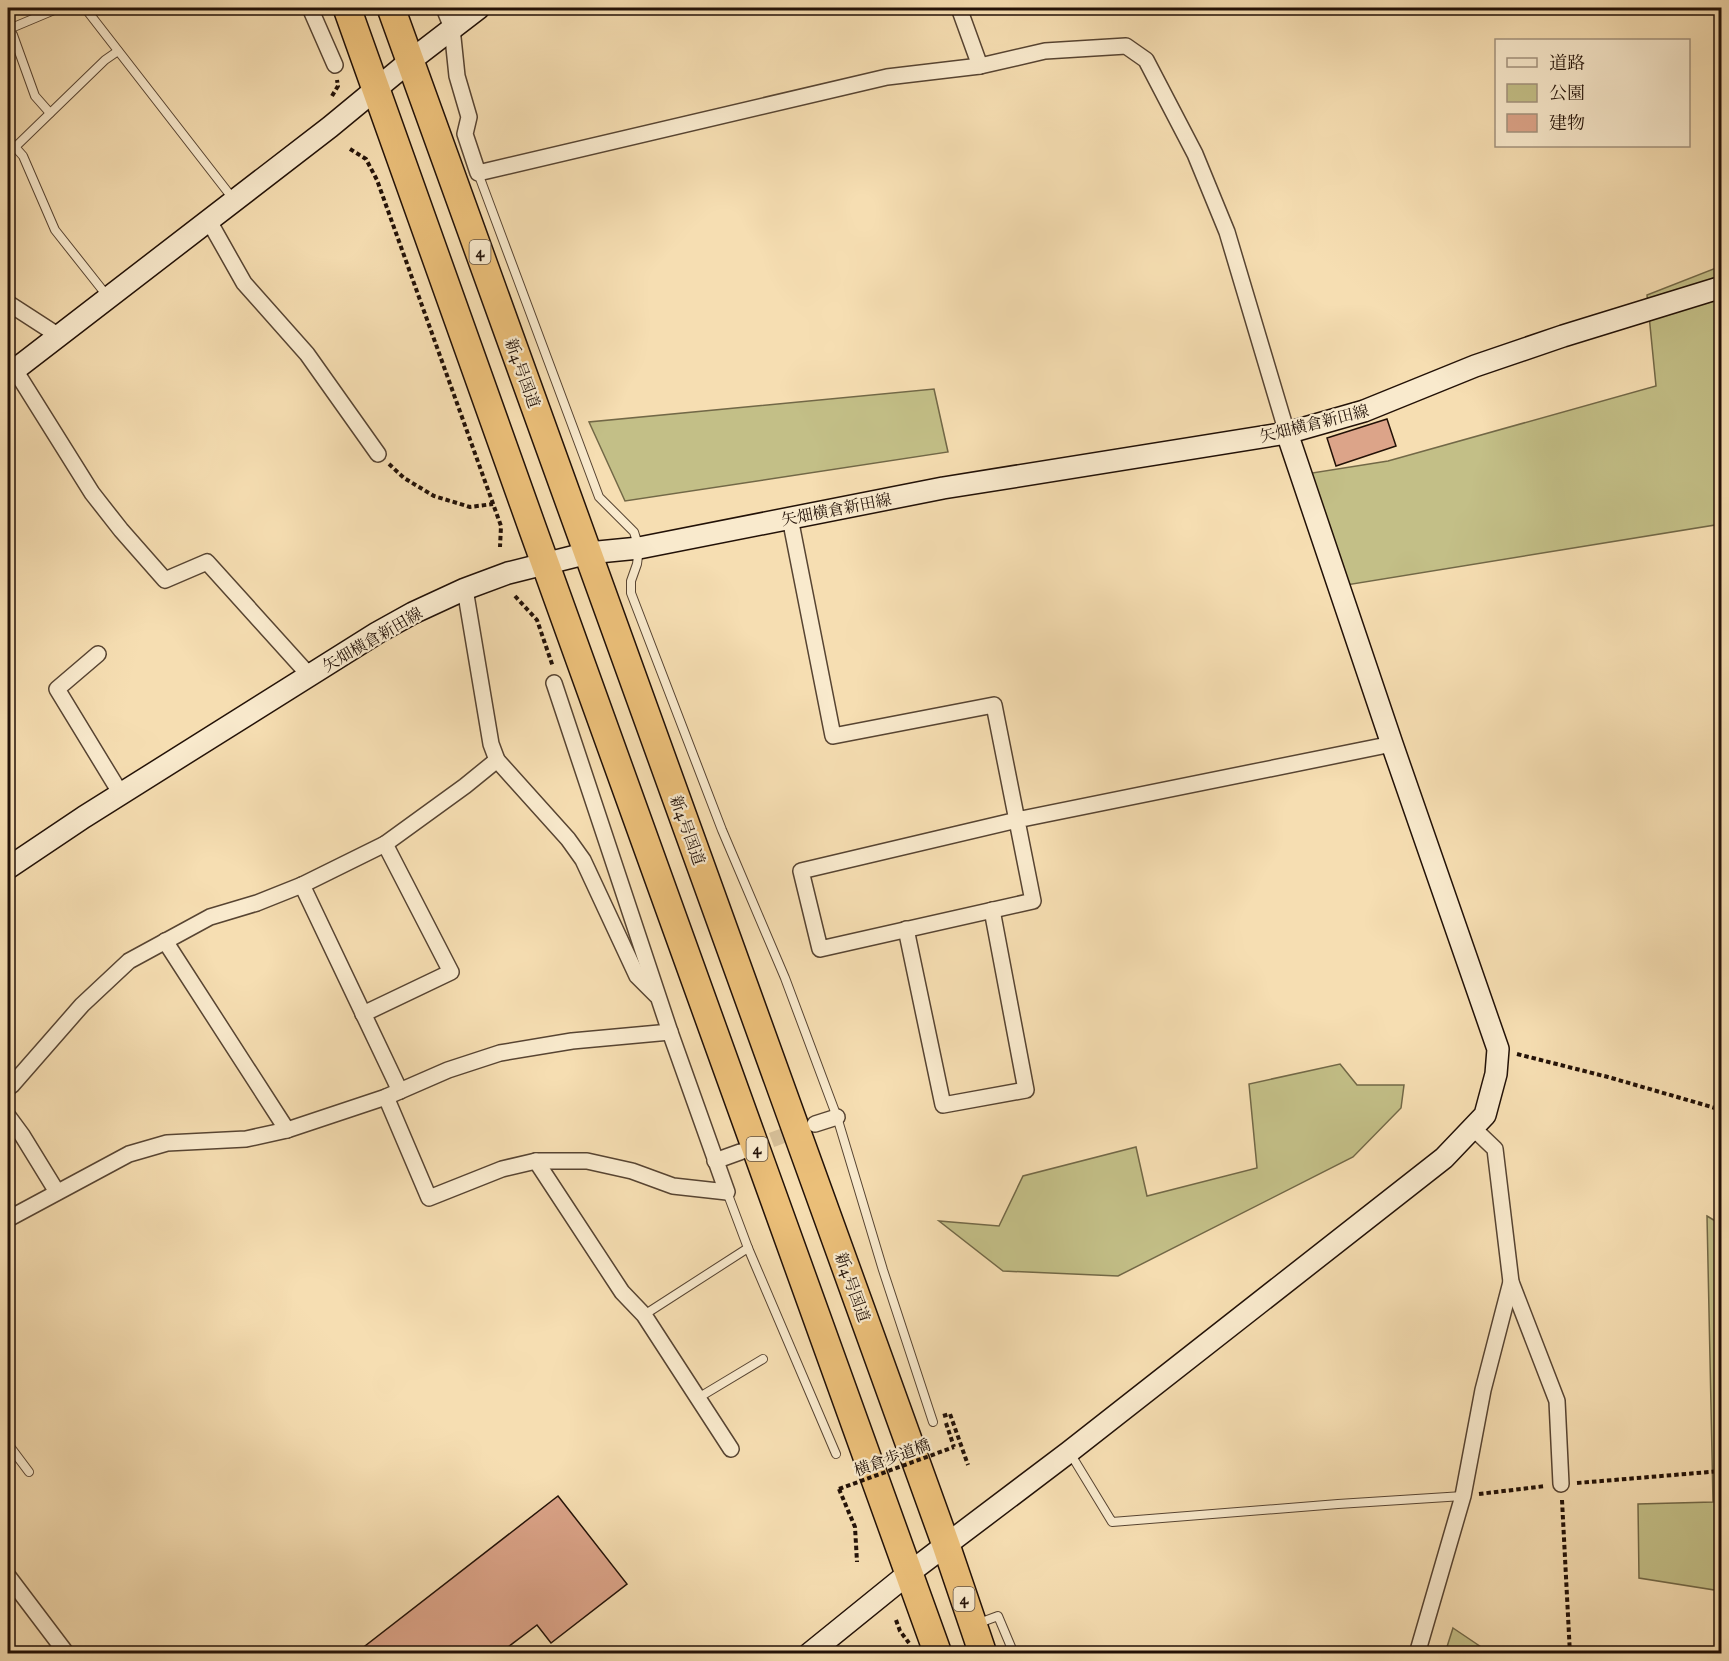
<svg xmlns="http://www.w3.org/2000/svg" width="1729" height="1661" font-family="'IM FELL Great Primer','Noto Serif JP',serif">
  <style>
    .green { fill: #c3bf87; stroke: #726847; stroke-width: 1.5 }
    .building { fill: #dca489; stroke: #221107; stroke-width: 1.5 }
    .lines { fill: none; stroke-linecap: round; stroke-linejoin: round }
    .street-tunnel { stroke: #d6bf98; stroke-width: 15; stroke-dasharray: 15 8; stroke-linecap: butt }
    .lane-casing { stroke: #574432; stroke-width: 10 }
    .street-casing { stroke: #574432; stroke-width: 18 }
    .secondary-casing { stroke: #221107; stroke-width: 24 }
    .highway-casing { stroke: #221107; stroke-width: 30 }
    .path { stroke: #221107; stroke-width: 4; stroke-dasharray: 4.5 3; stroke-linecap: butt }
    .lane { stroke: #f9eacd; stroke-width: 8 }
    .street { stroke: #f9eacd; stroke-width: 15 }
    .secondary { stroke: #f9eacd; stroke-width: 21 }
    .highway { stroke: #ebbf79; stroke-width: 27 }
    .path-bridge { stroke: #221107; stroke-width: 4; stroke-dasharray: 4.5 3; stroke-linecap: butt }
    .labels { text-anchor: middle; stroke-width: 4.5; stroke-linejoin: round; paint-order: stroke }
    .shield { fill: #f9eacd; stroke: #625242; stroke-width: 1.5 }
    .shield-label { font-size: 15px; font-weight: bold; fill: #221107 }
    .street-label { font-size: 16px; fill: #221107; stroke: #f9eacd }
  </style>
  <rect width="100%" height="100%" fill="#f6deb2"/>
  <filter id="stains"><feTurbulence type="fractalNoise" baseFrequency=".00333" numOctaves="4"/><feColorMatrix values="0 0 0 0 .2 0 0 0 0 .09 0 0 0 0 .02 0 0 0 .5 -.17"/></filter>
  <radialGradient id="worn" r=".72"><stop offset=".6" stop-color="#630" stop-opacity="0"/><stop offset="1" stop-color="#630" stop-opacity=".3"/></radialGradient>
  <!-- green -->
  <g class="green">
    <path d="M 1721,266 L 1721,524 L 1328,588 L 1293,476 L 1388,461 L 1656,386 L 1647,295 Z"/>
    <path d="M 934,389 L 948,452 L 625,501 L 589,422 Z"/>
    <path d="M 1340,1064 L 1357,1085 L 1404,1085 L 1401,1108 L 1353,1157 L 1118,1276 L 1003,1271 L 939,1221 L 999,1226 L 1023,1176 L 1136,1147 L 1147,1196 L 1257,1168 L 1249,1084 Z"/>
    <path d="M 1707,1216 L 1722,1225 L 1721,1591 L 1639,1578 L 1638,1504 L 1713,1502 Z"/>
    <path d="M 1453,1628 L 1490,1653 L 1445,1653 Z"/>
  </g>
  <!-- building -->
  <g class="building">
    <path d="M 1387,419 L 1396,446 L 1336,466 L 1327,438 Z"/>
    <path d="M 558,1496 L 627,1584 L 551,1643 L 537,1625 L 500,1653 L 356,1653 Z"/>
  </g>
  <g class="lines">
    <!-- street-tunnel -->
    <path class="street-tunnel" d="M 750,1148 L 801,1129"/>
    <!-- lane casing -->
    <g class="lane-casing">
      <g id="lane">
        <path d="M 85,8 L 234,200"/>
        <path d="M 8,27 L 13,35 L 35,96 L 50,113"/>
        <path d="M 9,29 L 59,8"/>
        <path d="M 15,147 L 23,156 L 55,230 L 108,297"/>
        <path d="M 8,154 L 105,60 L 118,51"/>
        <path d="M 478,173 L 599,497 L 634,532 L 639,548 L 637,564 L 631,581 L 631,593 L 722,830 L 785,978 L 837,1117 L 883,1270 L 933,1422"/>
        <path d="M 727,1192 L 748,1248 L 836,1454"/>
        <path d="M 644,1315 L 748,1248"/>
        <path d="M 698,1398 L 763,1359"/>
        <path d="M 8,1444 L 29,1472"/>
        <path d="M 1070,1453 L 1112,1522 L 1338,1504 L 1463,1496"/>
        <path d="M 979,1623 L 998,1616 L 1014,1654"/>
      </g>
    </g>
    <!-- street casing -->
    <g class="street-casing">
      <g id="street">
        <path d="M 310,8 L 335,65"/>
        <path d="M 444,8 L 452,28 L 457,76 L 469,117 L 465,134 L 478,173 L 887,77 L 980,66 L 1045,51 L 1126,46 L 1146,60 L 1195,154 L 1227,232 L 1287,433"/>
        <path d="M 959,8 L 980,66"/>
        <path d="M 209,221 L 244,283 L 307,354 L 378,454"/>
        <path d="M 8,303 L 59,336"/>
        <path d="M 15,370 L 92,493 L 121,530 L 165,580 L 207,562 L 309,675"/>
        <path d="M 790,518 L 833,736 L 994,705 L 1033,901 L 820,949 L 801,871 L 1017,820 L 1392,744"/>
        <path d="M 465,589 L 491,744 L 497,760 L 568,839 L 583,860 L 637,976 L 656,995"/>
        <path d="M 98,654 L 57,689 L 121,794"/>
        <path d="M 302,885 L 400,1091"/>
        <path d="M 906,929 L 943,1105 L 1026,1090 L 992,910"/>
        <path d="M 165,941 L 287,1130"/>
        <path d="M 363,1014 L 451,972 L 385,844"/>
        <path d="M 8,1088 L 12,1085 L 82,1005 L 129,961 L 210,917 L 257,903 L 302,885 L 385,844 L 465,786 L 497,760"/>
        <path d="M 386,1097 L 429,1198 L 502,1169 L 536,1161 L 587,1161 L 632,1171 L 673,1186 L 727,1192 L 670,1032 L 554,683"/>
        <path d="M 8,1116 L 22,1135 L 57,1192"/>
        <path d="M 815,1124 L 837,1117"/>
        <path d="M 1473,1128 L 1495,1149 L 1511,1282 L 1557,1401 L 1561,1484"/>
        <path d="M 536,1161 L 622,1292 L 644,1315 L 731,1449"/>
        <path d="M 715,1161 L 740,1152"/>
        <path d="M 8,1219 L 129,1154 L 167,1143 L 246,1139 L 287,1130 L 386,1097 L 448,1070 L 500,1053 L 572,1041 L 670,1032"/>
        <path d="M 8,1576 L 67,1654"/>
        <path d="M 1417,1654 L 1463,1496 L 1483,1390 L 1511,1282"/>
      </g>
    </g>
    <!-- secondary casing -->
    <g class="secondary-casing">
      <g id="secondary">
        <path d="M 8,375 L 330,127 L 410,61 L 479,8"/>
        <path d="M 8,868 L 84,817 L 377,633 L 413,613 L 465,589 L 508,573 L 588,553 L 639,548 L 943,488 L 1287,433 L 1364,411 L 1475,366 L 1563,336 L 1722,287"/>
        <path d="M 809,1654 L 909,1573 L 1069,1452 L 1444,1158 L 1485,1115 L 1496,1074 L 1498,1049 L 1392,744 L 1287,433"/>
      </g>
    </g>
    <!-- highway casing -->
    <g class="highway-casing">
      <g id="highway">
        <path d="M 347,8 L 532,527 L 938,1654"/>
        <path d="M 391,8 L 946,1545 L 983,1654"/>
      </g>
    </g>
    <!-- path -->
    <g class="path">
      <path d="M 332,96 L 338,86 L 337,80"/>
      <path d="M 350,149 L 366,159 L 377,180 L 501,526 L 500,547"/>
      <path d="M 389,464 L 404,478 L 434,496 L 470,507 L 493,504"/>
      <path d="M 515,596 L 537,620 L 553,667"/>
      <path d="M 1517,1054 L 1608,1077 L 1722,1110"/>
      <path d="M 943,1416 L 950,1414 L 968,1465"/>
      <path d="M 946,1423 L 954,1447"/>
      <path d="M 1577,1483 L 1722,1471"/>
      <path d="M 839,1489 L 855,1527 L 857,1562"/>
      <path d="M 1479,1494 L 1546,1486"/>
      <path d="M 1562,1500 L 1570,1654"/>
      <path d="M 896,1620 L 900,1631 L 909,1643"/>
    </g>
    <!-- lane -->
    <use href="#lane" class="lane"/>
    <!-- street -->
    <use href="#street" class="street"/>
    <!-- secondary -->
    <use href="#secondary" class="secondary"/>
    <!-- highway -->
    <use href="#highway" class="highway"/>
    <!-- path-bridge -->
    <path class="path-bridge" d="M 839,1489 L 954,1447"/>
  </g>
  <g class="labels">
    <!-- shield labels -->
    <g class="shield">
      <rect x="469.5" y="240" width="21" height="24" rx="4.5"/>
      <rect x="746.5" y="1137" width="21" height="24" rx="4.5"/>
      <rect x="953.5" y="1587" width="21" height="24" rx="4.5"/>
    </g>
    <g class="shield-label">
      <text x="480" y="257">4</text>
      <text x="757" y="1154">4</text>
      <text x="964" y="1604">4</text>
    </g>
    <!-- street labels -->
    <g class="street-label">
      <text transform="translate(523 373) rotate(70)" y="6">新4号国道</text>
      <text transform="translate(1314 423) rotate(-14)" y="6">矢畑横倉新田線</text>
      <text transform="translate(836 509) rotate(-11)" y="6">矢畑横倉新田線</text>
      <text transform="translate(372 639) rotate(-30)" y="6">矢畑横倉新田線</text>
      <text transform="translate(688 830) rotate(70)" y="6">新4号国道</text>
      <text transform="translate(853 1287) rotate(70)" y="6">新4号国道</text>
      <text transform="translate(892 1457) rotate(-20)" y="6">横倉歩道橋</text>
    </g>
  </g>
  <!-- margin -->
  <rect width="1729" height="1661" fill="none" stroke="#f6deb2" stroke-width="30"/>
  <rect x="9" y="9" width="1711" height="1643" fill="none" stroke="#221107" stroke-width="3"/>
  <rect x="15" y="15" width="1699" height="1631" fill="none" stroke="#221107" stroke-width="1.5"/>
  <!-- legend -->
  <rect x="1495" y="39" width="195" height="108" fill="#f9eacd" stroke="#a3937e" stroke-width="1.5"/>
  <rect x="1507" y="58" width="30" height="9" fill="#f9eacd" stroke="#a3937e" stroke-width="1.5"/>
  <text x="1549" y="69" font-size="18" fill="#221107">道路</text>
  <rect x="1507" y="84" width="30" height="18" fill="#c3bf87" stroke="#a3937e" stroke-width="1.5"/>
  <text x="1549" y="99" font-size="18" fill="#221107">公園</text>
  <rect x="1507" y="114" width="30" height="18" fill="#dca489" stroke="#a3937e" stroke-width="1.5"/>
  <text x="1549" y="129" font-size="18" fill="#221107">建物</text>
  <rect width="100%" height="100%" filter="url(#stains)"/>
  <rect width="100%" height="100%" fill="url(#worn)"/>
</svg>
